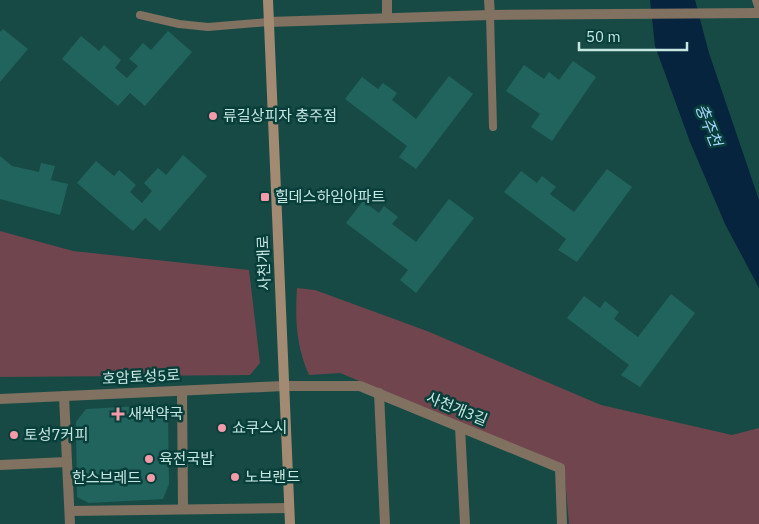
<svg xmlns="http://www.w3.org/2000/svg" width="759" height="524" font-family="'IBM Plex Sans','Noto Sans KR',sans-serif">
<rect width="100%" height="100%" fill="#174a45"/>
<g fill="#71454d">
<polygon points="0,231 73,251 249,270 260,363 250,375 0,377"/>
<path d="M297,288L315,290L427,331L601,405L732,435L759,428V524H569L564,466L340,373L309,375C296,346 295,319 297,288Z"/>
</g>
<polygon fill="#06243d" points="650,0 695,0 709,53 759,200 759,288 725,224 690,142 655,46"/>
<g fill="#21645e">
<polygon points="3,29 28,49 0,82 0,32"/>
<polygon points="168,31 192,52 145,106 130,93 118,106 62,59 81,36 99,51 104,45 121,60 115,68 127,78 138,66 129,59 143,43 151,50"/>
<polygon points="573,61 596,77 552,141 531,127 540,114 506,91 524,65 544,79 549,72 559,80"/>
<polygon points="449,76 473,94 416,169 399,157 407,146 345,99 362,77 378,89 383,83 397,93 392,100 416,119"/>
<polygon points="183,155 207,176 160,231 145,218 133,231 77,183 96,161 114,176 119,170 136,185 130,192 142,203 152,191 144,183 158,168 166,175"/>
<polygon points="0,156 12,166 39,172 41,163 55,166 51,180 68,184 60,215 0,199"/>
<polygon points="607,169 632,187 577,262 558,250 566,239 504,192 521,171 537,183 542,176 556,187 550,194 574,212"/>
<polygon points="449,199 474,218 416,293 400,280 408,270 346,223 363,201 379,213 384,206 398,217 392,224 416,242"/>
<polygon points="671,294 695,313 640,387 621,375 629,365 567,318 584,296 600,308 605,301 619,312 614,319 638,337"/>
<polygon points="156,405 168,417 169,484 163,499 89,503 77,497 76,422 86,409"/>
</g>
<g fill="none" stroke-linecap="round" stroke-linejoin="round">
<g stroke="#807161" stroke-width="8">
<polyline points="140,15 179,24 208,27 268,22"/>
<polyline points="490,15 493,127"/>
</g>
<g stroke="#807161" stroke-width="10">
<polyline points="387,0 387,18"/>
<polyline points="489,0 490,15"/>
<polyline points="757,0 759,6"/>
<polyline points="268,22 490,15 759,13"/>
<polyline points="182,391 183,508"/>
<polyline points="379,393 385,524"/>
<polyline points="64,396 67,462"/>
<polyline points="0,399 284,386 360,386 560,468 562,524"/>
<polyline points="460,427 465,524"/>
<polyline points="0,465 67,462 70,524"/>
<polyline points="70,511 289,508"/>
</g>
<polyline stroke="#a38b73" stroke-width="10" points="268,0 290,524"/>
</g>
<g fill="#f39aab" stroke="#093f3b" stroke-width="2">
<circle cx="213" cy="116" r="5"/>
<rect x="260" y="192" width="10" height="10" rx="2.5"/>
<path d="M115.5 406.5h5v5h5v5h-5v5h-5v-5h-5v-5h5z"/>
<circle cx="222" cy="428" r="5"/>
<circle cx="14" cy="435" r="5"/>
<circle cx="149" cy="459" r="5"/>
<circle cx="235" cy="477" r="5"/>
<circle cx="151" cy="478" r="5"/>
</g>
<g text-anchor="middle" stroke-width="5" stroke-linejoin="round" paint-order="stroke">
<g font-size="15" fill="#c6e6e2" stroke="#093f3b" text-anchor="start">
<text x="223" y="121">류길상피자 충주점</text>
<text x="275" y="202">힐데스하임아파트</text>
<text x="128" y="419">새싹약국</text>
<text x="232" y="433">쇼쿠스시</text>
<text x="24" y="440">토성7커피</text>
<text x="159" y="464">육전국밥</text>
<text x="245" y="482">노브랜드</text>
<text x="141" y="483" text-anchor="end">한스브레드</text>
</g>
<g font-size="15" fill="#c6e6e2" stroke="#093f3b">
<text transform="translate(264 263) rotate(-92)" y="5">사천개로</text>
<text transform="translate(141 377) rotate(-3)" y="5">호암토성5로</text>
<text transform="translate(457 409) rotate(22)" y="5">사천개3길</text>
</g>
<g font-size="16" font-style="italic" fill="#a7d4ff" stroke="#093f3b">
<text transform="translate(709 125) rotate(68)" y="6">충주천</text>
</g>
</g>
<path d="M579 42v8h108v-8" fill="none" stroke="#c6e6e2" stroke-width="2.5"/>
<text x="586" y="42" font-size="15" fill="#c6e6e2" stroke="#093f3b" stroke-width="4" paint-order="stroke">50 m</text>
</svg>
